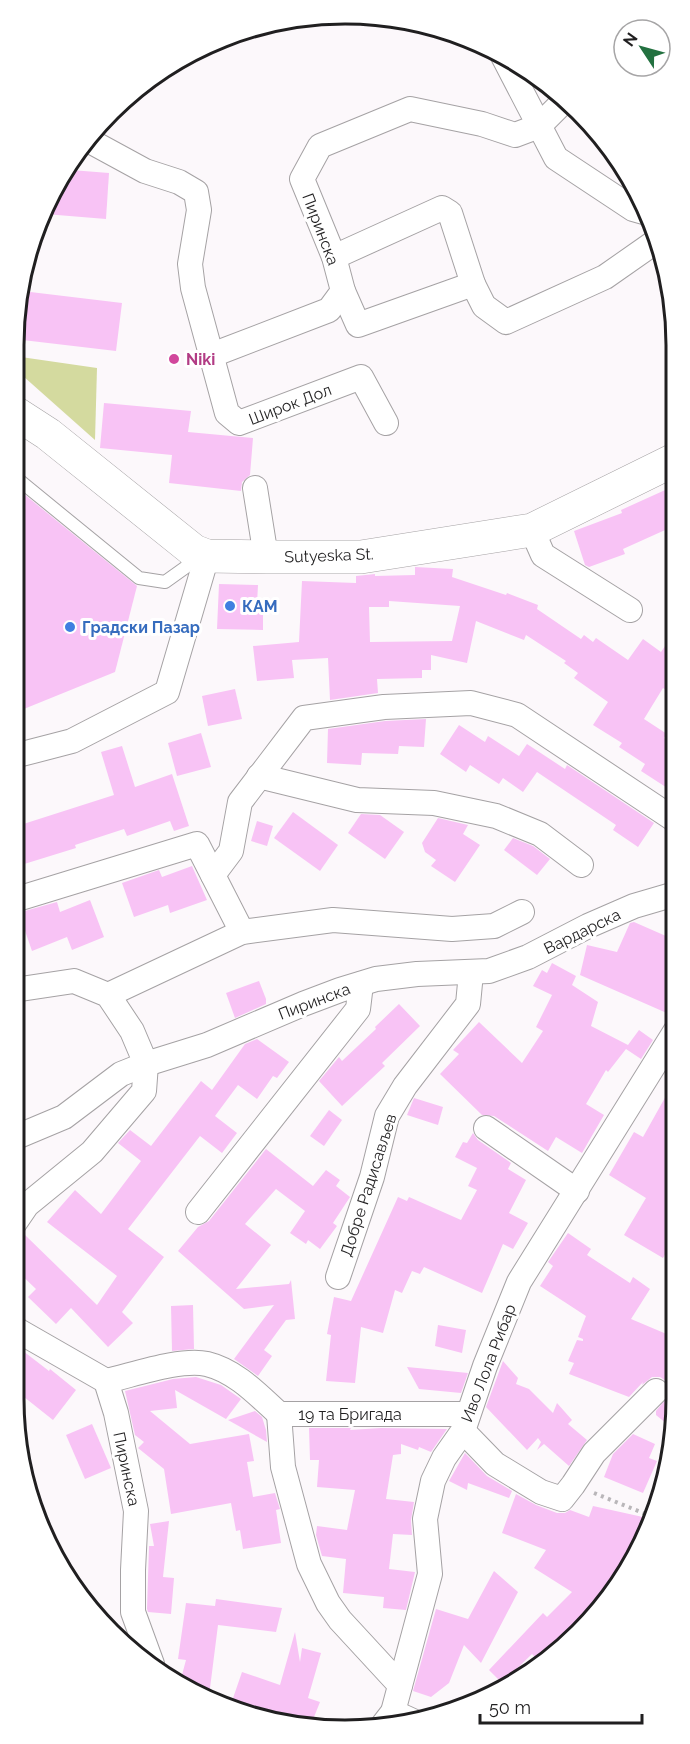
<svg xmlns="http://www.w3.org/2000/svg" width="690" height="1744" font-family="Raleway,sans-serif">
<rect width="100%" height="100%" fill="#fcf8fb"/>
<polygon fill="#d4da9f" points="14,356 97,368 95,440 14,368"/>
<g fill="#f8c3f5" fill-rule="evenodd">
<polygon points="71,170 109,173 106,219 45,214"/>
<polygon points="22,291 122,303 116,351 14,339"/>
<polygon points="104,403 191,411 188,432 253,438 250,475 242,482 241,491 169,483 172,455 100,448"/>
<polygon points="14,486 137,586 115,672 14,713"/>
<polygon points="674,486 674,526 623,549 625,554 589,567 585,565 574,531 622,513 621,510"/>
<path d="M415,567L453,569L452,577L506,595L507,593L538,605L537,609L581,639L584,635L593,642L596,638L628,660L643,639L661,652L674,633L675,677L666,690L663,688L644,719L667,734L664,738L675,745V793L641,771L645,764L619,747L622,743L593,725L608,702L574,678L578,673L564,663L566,661L526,635L524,640L476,621L467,663L431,655V670H422V678L377,679L378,693L330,700L328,658L292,660L294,678L257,681L253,646L299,642L302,581L356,583V576L375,574V576L415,575ZM389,601L460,606L452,641L370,642L369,607H389Z"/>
<polygon points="219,584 258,585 257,604 263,604 263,630 217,629"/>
<polygon points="235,689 242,719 208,726 202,696"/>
<polygon points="426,719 424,747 399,746 398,754 362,753 361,765 327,763 328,729 385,721"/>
<polygon points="459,725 485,742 488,736 519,756 527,744 565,769 567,765 654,823 638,847 613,830 616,825 537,772 523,792 503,778 499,784 470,765 466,772 440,754"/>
<polygon points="201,733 211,767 177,776 168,743"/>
<polygon points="122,746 135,787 172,774 189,826 174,831 170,821 127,836 124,829 75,845 76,848 21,865 19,859 14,860 14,827 114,795 101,752"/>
<polygon points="293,812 338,845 320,871 274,838"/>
<polygon points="361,814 380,815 404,832 385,859 348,833"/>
<polygon points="438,818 468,825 463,834 480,845 455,882 431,866 436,860 425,852 422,843"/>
<polygon points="257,821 273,826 267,846 251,841"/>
<polygon points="513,838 533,846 550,859 537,875 504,850"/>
<polygon points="192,866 207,900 170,913 168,905 134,917 122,883 159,870 162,877"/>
<polygon points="90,900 104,937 72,950 67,937 32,951 23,925 14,929 14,914 57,902 60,912"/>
<polygon points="634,922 675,940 675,999 669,1014 580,975 587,945 617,952 630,923"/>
<polygon points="552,963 576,976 572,985 598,1002 591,1026 628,1045 639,1030 653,1040 641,1059 626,1049 608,1072 606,1070 586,1104 604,1115 582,1153 556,1137 548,1151 494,1116 482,1115 440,1074 459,1054 453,1050 479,1022 522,1063 543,1031 536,1027 552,995 533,986 542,970 547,973"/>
<polygon points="259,981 266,999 266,1004 235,1018 226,993"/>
<polygon points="399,1004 420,1026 382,1063 385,1066 342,1106 319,1081 339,1057 342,1061 376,1029 375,1027"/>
<polygon points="257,1039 289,1062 277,1078 273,1076 257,1099 238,1085 215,1116 237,1133 222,1153 200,1136 128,1229 164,1257 122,1312 133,1323 108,1347 71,1308 56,1324 28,1297 36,1289 14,1268 14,1246 25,1235 97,1305 117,1276 47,1222 75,1190 101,1214 141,1161 118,1143 130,1130 151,1146 201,1081 212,1090 245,1044"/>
<polygon points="676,1078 676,1235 663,1258 624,1235 646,1198 609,1175 634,1132 643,1137"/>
<polygon points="414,1098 443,1107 438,1125 407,1115"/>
<polygon points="329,1110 342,1120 324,1146 310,1136"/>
<polygon points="473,1133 478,1140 511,1163 508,1169 526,1180 509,1213 528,1223 513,1249 503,1244 482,1293 424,1267 420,1274 412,1271 402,1293 395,1290 383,1333 361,1327 355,1383 326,1381 331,1335 327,1334 334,1297 351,1301 398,1197 407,1201 409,1197 461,1220 477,1190 468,1186 477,1168 455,1157 463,1142 467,1143"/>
<polygon points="266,1149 313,1186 326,1170 340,1180 336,1186 350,1197 333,1223 337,1226 320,1249 308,1240 306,1244 290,1233 305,1211 276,1189 245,1224 271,1245 236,1289 289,1284 291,1280 295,1319 286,1320 264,1350 272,1356 258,1376 234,1359 274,1305 244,1309 178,1251 198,1227 209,1221"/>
<polygon points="568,1233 591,1249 587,1255 630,1283 633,1277 650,1289 631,1319 676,1338 676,1399 672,1428 656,1415 656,1411 670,1394 670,1387 666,1381 660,1377 652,1377 642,1385 643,1382 629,1397 569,1374 574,1363 568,1361 577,1340 583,1341 583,1339 578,1337 586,1316 540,1286 553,1266 548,1262"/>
<polygon points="193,1305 194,1349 172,1351 171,1306"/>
<polygon points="438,1325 466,1330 462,1353 435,1346"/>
<polygon points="14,1344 49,1371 50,1369 76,1390 53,1420 14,1389"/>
<polygon points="503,1361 518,1378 516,1384 529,1389 553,1413 557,1403 572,1420 568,1424 587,1440 569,1466 544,1444 537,1450 541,1442 538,1438 527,1450 486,1407"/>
<polygon points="407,1367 438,1370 468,1373 461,1393 419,1389"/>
<polygon points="196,1377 221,1385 241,1399 226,1419 175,1390 177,1408 150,1411 190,1444 249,1434 254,1461 247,1462 253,1497 275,1493 280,1509 276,1510 281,1543 243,1549 240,1530 236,1531 231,1503 171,1514 164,1469 138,1448 144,1442 135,1435 125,1391 173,1379"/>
<polygon points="255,1411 262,1417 266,1430 267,1442 228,1420"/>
<polygon points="92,1424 111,1468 85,1479 66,1435"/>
<polygon points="309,1428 351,1428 350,1430 381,1428 447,1429 431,1452 419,1447 418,1450 401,1444 401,1454 393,1455 386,1499 414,1502 411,1520 412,1535 393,1534 389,1569 415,1572 406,1610 383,1608 384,1597 343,1593 346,1559 322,1556 316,1535 317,1526 347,1530 355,1490 317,1487 319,1460 310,1460"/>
<polygon points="633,1434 655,1444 649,1458 657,1461 643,1493 604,1477 613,1454"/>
<polygon points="465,1453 487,1476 512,1491 509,1498 468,1483 467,1490 449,1481"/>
<polygon points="516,1494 536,1505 557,1513 565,1513 570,1510 589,1517 593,1506 652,1519 608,1601 539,1661 532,1654 502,1683 489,1670 543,1613 547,1617 572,1592 534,1568 546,1550 502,1533"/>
<polygon points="169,1521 163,1577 174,1578 171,1614 148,1612 147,1609 149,1546 154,1546 150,1524"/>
<polygon points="494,1571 518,1592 481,1663 464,1645 449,1683 431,1697 413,1691 436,1609 468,1619"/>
<polygon points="216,1599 282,1608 276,1632 218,1625 209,1696 179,1686 186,1660 178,1659 186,1603 215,1606"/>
<polygon points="295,1632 300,1662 302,1648 321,1653 308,1698 320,1702 310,1727 301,1728 231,1704 242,1672 280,1685"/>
</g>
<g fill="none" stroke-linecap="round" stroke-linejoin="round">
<defs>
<polyline id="lane" points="14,476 139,578 165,582 186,567 193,552"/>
<g id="street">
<polyline points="503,56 556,158 633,209 647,213"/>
<polyline points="88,140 145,171 179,182 196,192 199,210 190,264 193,288 227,413 239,423 361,377 386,423"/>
<polyline points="334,257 442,208 450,213 473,284 358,325 343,291"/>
<polyline points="473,284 484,306 506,322 605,277 655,242"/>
<polyline points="212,355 329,310 343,291 334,257 302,179 320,146 410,109 482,124 515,135 539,126 565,100"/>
<polyline points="255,488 266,557"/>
<polyline points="532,530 543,555 630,610"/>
<polyline points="14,756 72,741 167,692 207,556"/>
<polyline points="259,776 357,800 434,803 496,816 540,834 581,865"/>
<polyline points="213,875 231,851 240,802 304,718 384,707 471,703 517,715 675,820"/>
<polyline points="14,900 197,844 242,932"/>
<polyline points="14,990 74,981 108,995 132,1031 146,1064 144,1091 92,1152 27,1205 14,1224"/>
<polyline points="108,995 242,932 333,920 452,929 494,926 522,912"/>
<polyline points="486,1128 577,1191"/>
<polyline points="14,1138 64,1117 121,1074 146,1064 207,1045 303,1004 340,990 376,979 417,974 489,971 528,957 588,926 634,906 675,894"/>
<polyline points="198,1212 358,1009 361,984"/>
<polyline points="338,1277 372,1177 387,1116 405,1086 468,1004 471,973"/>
<polyline points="14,1326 17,1330 106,1381 116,1413 136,1511 133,1570 133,1612 152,1664"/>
<path d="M106,1381C133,1375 181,1358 207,1364C236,1371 258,1395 279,1414H468"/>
<polyline points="279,1414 283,1467 309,1564 328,1603 340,1620 400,1685"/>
<polyline points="463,1431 495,1464 541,1492 562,1499 573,1485 594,1453 656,1391"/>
<polyline points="393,1712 415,1722"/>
<polyline points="383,1725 393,1712 430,1574 425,1519 433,1481 444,1458 463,1431 485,1366 519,1282 676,1030"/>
</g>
<polyline id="secondary" points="14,412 48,434 194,551 207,556 266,557 361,557 532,530 674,460"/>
</defs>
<use href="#lane" stroke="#a5a2a4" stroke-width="14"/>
<use href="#street" stroke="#a5a2a4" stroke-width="26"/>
<use href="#secondary" stroke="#a5a2a4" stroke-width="34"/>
<polyline stroke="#b9b6b9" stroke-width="4" stroke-dasharray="3 4.5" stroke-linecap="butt" points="594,1493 653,1517"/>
<use href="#lane" stroke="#fff" stroke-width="12"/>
<use href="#street" stroke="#fff" stroke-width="24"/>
<use href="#secondary" stroke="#fff" stroke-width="33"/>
</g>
<circle fill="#d1479c" stroke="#fff" stroke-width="2" cx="174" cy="359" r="6"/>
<g fill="#3f7fe0" stroke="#fff" stroke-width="2">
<circle cx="230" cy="606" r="6"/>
<circle cx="70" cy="627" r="6"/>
</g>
<g text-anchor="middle" stroke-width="6" stroke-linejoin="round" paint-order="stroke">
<g font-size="16" fill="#201f20" stroke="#fff">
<text transform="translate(321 229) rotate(69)" y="6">Пиринска</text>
<text transform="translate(290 404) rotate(-21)" y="6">Широк Дол</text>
<text transform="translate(329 555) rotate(-2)" y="6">Sutyeska St.</text>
<text transform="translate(582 931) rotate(-26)" y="6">Вардарска</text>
<text transform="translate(314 1001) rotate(-21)" y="6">Пиринска</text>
<text transform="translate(368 1185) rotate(-72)" y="6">Добре Радисављев</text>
<text transform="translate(488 1363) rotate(-69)" y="6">Иво Лола Рибар</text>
<text x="350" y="1420">19 та Бригада</text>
<text transform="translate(127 1469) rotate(78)" y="6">Пиринска</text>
</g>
<g font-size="16" font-weight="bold" fill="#b23c85" stroke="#fff" text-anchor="start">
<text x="186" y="365">Niki</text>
</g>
<g font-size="16" font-weight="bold" fill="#366cbe" stroke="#fff" text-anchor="start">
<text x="242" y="612">КАМ</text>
<text x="82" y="633">Градски Пазар</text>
</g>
</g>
<path d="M0 0H690V1744H0ZM345 24H345A321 321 0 0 1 666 345V1399A321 321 0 0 1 345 1720H345A321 321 0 0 1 24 1399V345A321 321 0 0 1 345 24Z" fill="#fff" fill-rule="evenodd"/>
<path fill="none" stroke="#201f20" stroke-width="3" d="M345 24H345A321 321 0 0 1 666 345V1399A321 321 0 0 1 345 1720H345A321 321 0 0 1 24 1399V345A321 321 0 0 1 345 24Z"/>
<g transform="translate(642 48) rotate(306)"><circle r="28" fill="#ffffff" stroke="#a6a5a6" stroke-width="1.5"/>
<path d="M0-4.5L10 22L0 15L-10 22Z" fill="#237140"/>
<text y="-9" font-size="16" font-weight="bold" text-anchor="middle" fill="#201f20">N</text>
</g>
<path d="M480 1714v9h162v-9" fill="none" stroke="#201f20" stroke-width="3"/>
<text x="489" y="1714" font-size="18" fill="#201f20" stroke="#ffffff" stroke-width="4.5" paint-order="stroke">50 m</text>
</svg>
